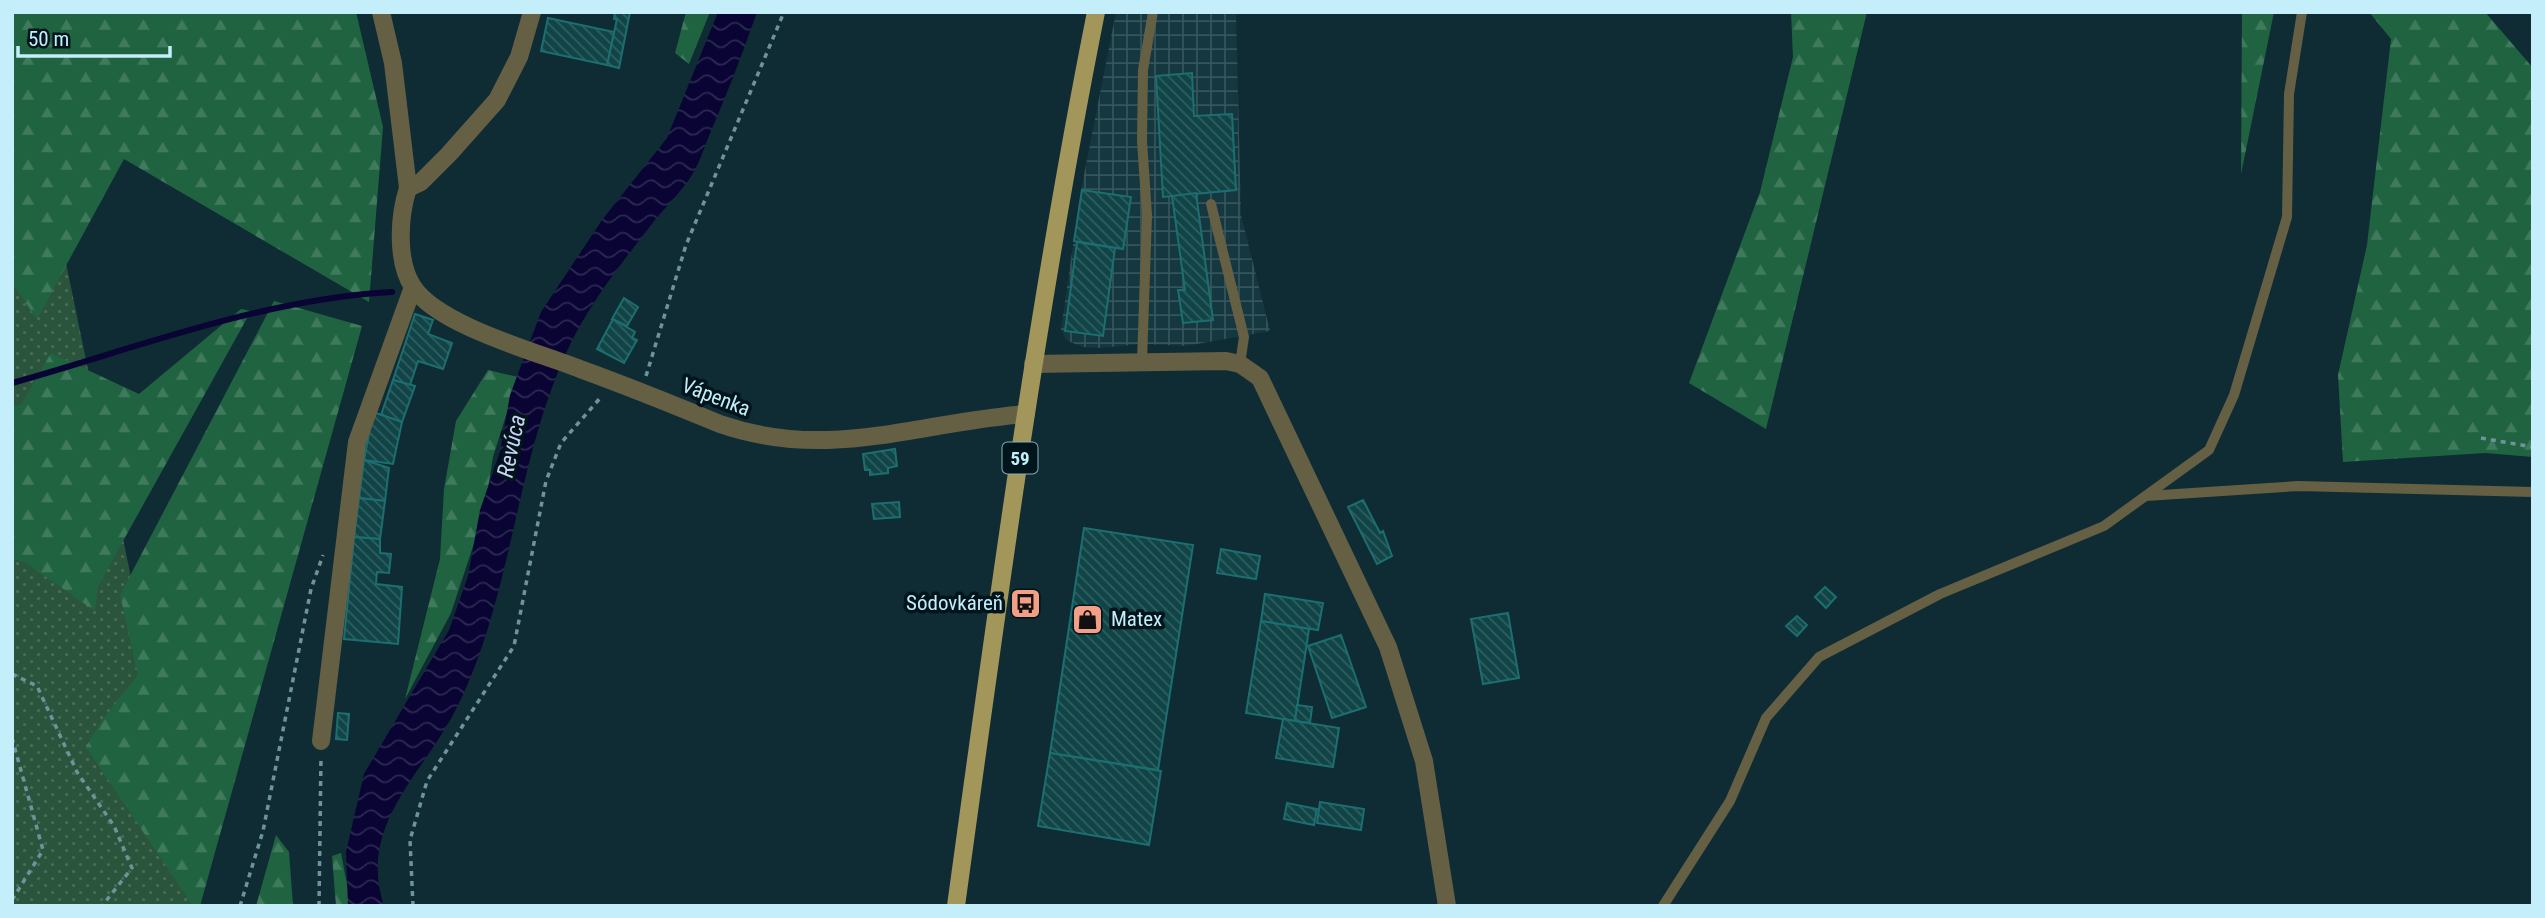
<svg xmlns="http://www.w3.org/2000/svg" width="2545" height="918" font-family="'Roboto Condensed',sans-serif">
<defs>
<pattern id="industrial-grid" width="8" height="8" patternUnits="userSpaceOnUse" patternTransform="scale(1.75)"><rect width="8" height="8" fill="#153740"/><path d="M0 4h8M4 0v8" fill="none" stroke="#35545c"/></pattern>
<pattern id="grass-dots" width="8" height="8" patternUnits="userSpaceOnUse" patternTransform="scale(1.75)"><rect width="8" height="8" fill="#2a543c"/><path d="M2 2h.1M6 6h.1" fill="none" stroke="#476d59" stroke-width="1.8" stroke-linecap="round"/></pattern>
<pattern id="forest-firs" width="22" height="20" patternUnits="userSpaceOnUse" patternTransform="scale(1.75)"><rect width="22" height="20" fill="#206341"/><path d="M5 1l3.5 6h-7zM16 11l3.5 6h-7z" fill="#3f7a5d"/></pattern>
<pattern id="water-waves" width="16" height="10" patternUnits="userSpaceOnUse" patternTransform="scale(1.75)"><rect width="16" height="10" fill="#090433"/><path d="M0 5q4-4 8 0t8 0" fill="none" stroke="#2b2951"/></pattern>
<pattern id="building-back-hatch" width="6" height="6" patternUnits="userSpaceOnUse" patternTransform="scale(1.75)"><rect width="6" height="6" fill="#104446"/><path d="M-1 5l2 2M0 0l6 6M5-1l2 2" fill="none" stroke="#315f62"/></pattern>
</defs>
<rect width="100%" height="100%" fill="#0f2c34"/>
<polygon fill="url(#industrial-grid)" points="1116,12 1236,12 1241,215 1270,331 1186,346 1142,344 1099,348 1082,347 1066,340 1061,329 1081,190"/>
<polygon fill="url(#grass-dots)" points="12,12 14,12 199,906 12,906"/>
<g fill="url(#forest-firs)">
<polygon points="12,12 356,12 383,127 369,302 124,159 37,319 12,283"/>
<polygon points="686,12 710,12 689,64 675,53"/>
<polygon points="1791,12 1867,12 1766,429 1689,383 1760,192 1793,57"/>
<polygon points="2242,12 2274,12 2241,174"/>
<polygon points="2369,12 2485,12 2533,68 2533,457 2485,453 2343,462 2338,375 2367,245 2391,39"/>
<polygon points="274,301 362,326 200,906 193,906 86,747 102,720 138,675 120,595"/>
<polygon points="241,309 251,311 98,586 95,611 26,563 12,558 12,407 21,405 51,353 139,394"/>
<polygon points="488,370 518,377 493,457 484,513 451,613 405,699 440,559 444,489 456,421"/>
<polygon points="276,835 289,852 293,906 256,906"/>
<polygon points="341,853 351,906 336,906 332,856"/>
</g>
<path fill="url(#water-waves)" d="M718,12H757C743,52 728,92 711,131C705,145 700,162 692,175C682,191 667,205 655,220C627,256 598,292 576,333C514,451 515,598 453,715C419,778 358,827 384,906H348L346,852L364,774L449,630L468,576L480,510L500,452L510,395L541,312L602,220L667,138Z"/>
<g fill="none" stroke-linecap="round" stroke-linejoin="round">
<path stroke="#090433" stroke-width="6" d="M12,383C137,348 262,299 392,292"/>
</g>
<g fill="url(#building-back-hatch)" stroke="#1c6f71" stroke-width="2">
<polygon points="615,12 630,12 619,68 607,65 617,19 614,19"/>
<polygon points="548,18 614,32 607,65 541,51"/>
<polygon points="1192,73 1194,116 1232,114 1236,190 1163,197 1156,76"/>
<polygon points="1082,190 1131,197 1123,249 1074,241"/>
<polygon points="1196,193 1213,320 1183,323 1178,290 1185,290 1172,196"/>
<polygon points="1077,242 1115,248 1103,336 1065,331"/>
<polygon points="624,298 638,307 627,326 612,319"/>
<polygon points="415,314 433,320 428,334 452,343 443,369 418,361 410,385 393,380"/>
<polygon points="613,319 635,332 632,338 637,340 624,363 597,349"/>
<polygon points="393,380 415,386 402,422 381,415"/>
<polygon points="373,412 402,422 393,464 364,460"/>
<polygon points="895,449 897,466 888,468 888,473 870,475 870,470 865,470 863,454"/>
<polygon points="364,460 389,468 385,501 359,498"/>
<polygon points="359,498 385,501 380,539 354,537"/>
<polygon points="1363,500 1380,533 1383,531 1392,556 1377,564 1348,507"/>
<polygon points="899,502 900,517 874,519 872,504"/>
<polygon points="1084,528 1193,545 1158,770 1050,753"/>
<polygon points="354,537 380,539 380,553 391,554 389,573 377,572 376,584 402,587 398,644 344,639"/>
<polygon points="1221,549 1260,556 1256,579 1217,573"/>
<polygon points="1825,587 1836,597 1826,608 1815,597"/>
<polygon points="1265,594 1323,603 1318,630 1261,621"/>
<polygon points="1508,613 1519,678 1483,684 1471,619"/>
<polygon points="1797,616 1807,625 1797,636 1786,626"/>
<polygon points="1261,621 1309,629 1295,721 1246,713"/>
<polygon points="1341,635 1366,707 1332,718 1308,646"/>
<polygon points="1297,705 1312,707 1310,723 1295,721"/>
<polygon points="338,713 349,714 347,740 336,739"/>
<polygon points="1283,719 1339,728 1333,767 1276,758"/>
<polygon points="1050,753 1161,771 1149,845 1038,826"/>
<polygon points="1320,802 1364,809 1361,830 1317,823"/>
<polygon points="1287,803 1317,809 1314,825 1284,819"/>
</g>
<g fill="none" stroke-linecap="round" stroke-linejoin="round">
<g stroke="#6f939d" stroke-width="3.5" stroke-dasharray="5 5" stroke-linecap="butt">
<polyline points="646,376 686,245 784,12"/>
<polyline points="2481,438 2533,447"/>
<polyline points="12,674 37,686 77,772 114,826 132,868 102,906"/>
<polyline points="12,738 43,850 12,900"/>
<polyline points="240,906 263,831 311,589 323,555"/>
<polyline points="319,906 321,757"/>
<polyline points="413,906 410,840 427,781 514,646 546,481 561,443 601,397"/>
</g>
<g stroke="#655f44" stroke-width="10">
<polyline points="1211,204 1244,337 1240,364"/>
<polyline points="1142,362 1147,215 1142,141 1143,70 1153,12"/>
<polyline points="2146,496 2298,486 2533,492"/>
<polyline points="1663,906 1730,801 1766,718 1819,657 1940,594 2104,526 2209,450 2234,395 2287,217 2289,94 2302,12"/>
</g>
<g stroke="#655f44" stroke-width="18">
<path d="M381,12L393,63L408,188C399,216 396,261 413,287C439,326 537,352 580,369C627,386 674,405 720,424C830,462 917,422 1026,414"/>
<polyline points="408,188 421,182 449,154 497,100 519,57 532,12"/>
<polyline points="1033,364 1226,361 1240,364 1260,378 1388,647 1424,761 1447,906"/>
<polyline points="321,741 357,442 413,287"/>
</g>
<path stroke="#a3965b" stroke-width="18" d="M956,906C997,607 1037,308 1096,12"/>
</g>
<defs>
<symbol id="bus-square" viewBox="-11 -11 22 22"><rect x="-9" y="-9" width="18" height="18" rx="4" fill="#f39f85" stroke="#00141c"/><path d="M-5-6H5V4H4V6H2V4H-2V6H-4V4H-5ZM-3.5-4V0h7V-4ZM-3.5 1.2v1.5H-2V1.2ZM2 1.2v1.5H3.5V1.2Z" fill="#111"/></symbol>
<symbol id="shop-square" viewBox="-11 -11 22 22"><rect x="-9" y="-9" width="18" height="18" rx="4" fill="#f39f85" stroke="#00141c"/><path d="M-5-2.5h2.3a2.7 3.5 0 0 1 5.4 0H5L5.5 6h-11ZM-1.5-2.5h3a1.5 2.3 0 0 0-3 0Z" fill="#111"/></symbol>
</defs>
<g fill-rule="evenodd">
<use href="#bus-square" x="1008" y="586" width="35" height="35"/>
<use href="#shop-square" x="1070" y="602" width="35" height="35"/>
</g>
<g text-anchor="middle" stroke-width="7" stroke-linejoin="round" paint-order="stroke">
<rect fill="#00141c" stroke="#88adb7" stroke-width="2" x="1002.5" y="442.5" width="35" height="31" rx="5"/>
<g font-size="19" font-weight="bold" fill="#c3eefa">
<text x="1020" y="465">59</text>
</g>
<g font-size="21" fill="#c3eefa" stroke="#00141c">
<text transform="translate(716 397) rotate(21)" y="7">Vápenka</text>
</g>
<g font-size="21" fill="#c3eefa" stroke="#00141c" text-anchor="end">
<text x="1003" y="610">Sódovkáreň</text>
<text x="1111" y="626" text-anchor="start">Matex</text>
</g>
<g font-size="23" font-style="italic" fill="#cdd3f5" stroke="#00141c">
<text transform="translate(511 446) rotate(-78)" y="8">Revúca</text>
</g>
</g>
<rect width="2545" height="918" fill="none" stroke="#c3eefa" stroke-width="28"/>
<path d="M18 46v10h152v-10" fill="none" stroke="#c3eefa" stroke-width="3.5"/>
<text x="28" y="46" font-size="21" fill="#c3eefa" stroke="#00141c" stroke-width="5" paint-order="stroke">50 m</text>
</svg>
